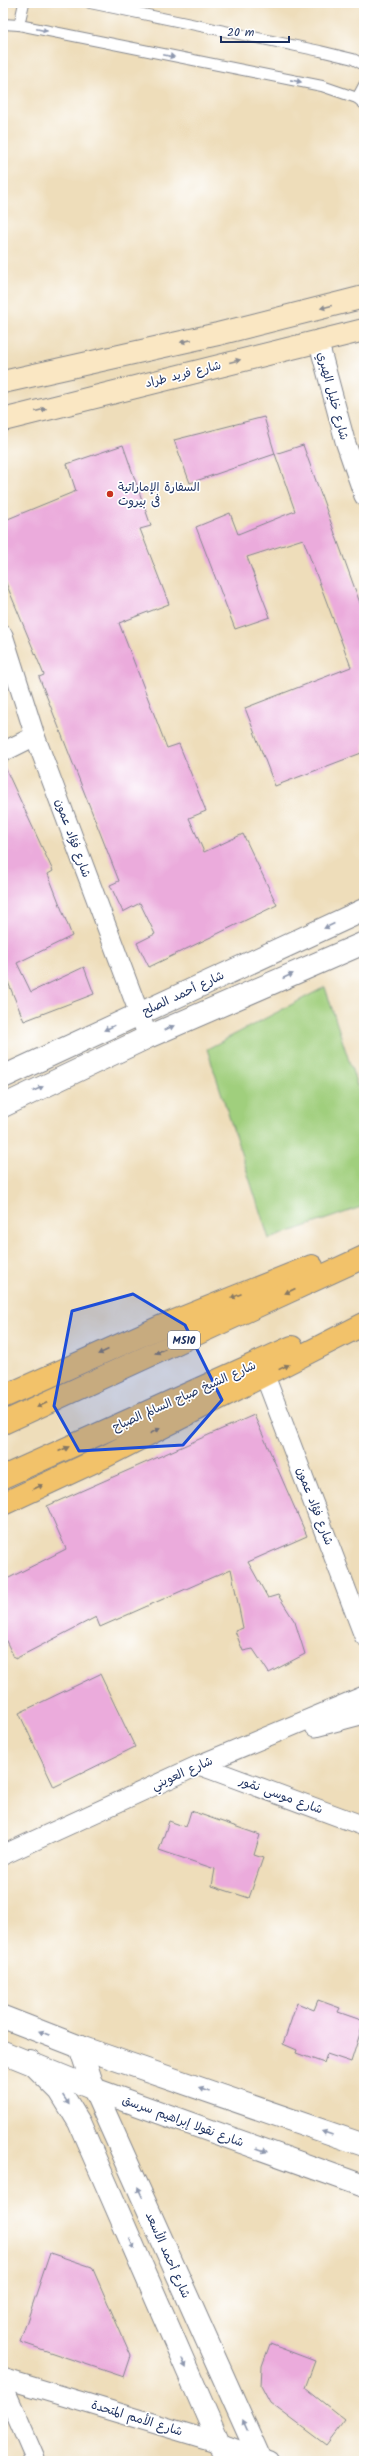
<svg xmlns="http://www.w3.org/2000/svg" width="367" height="2464" font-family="Kalam,'Playpen Sans Arabic',sans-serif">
<rect width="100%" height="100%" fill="#fff"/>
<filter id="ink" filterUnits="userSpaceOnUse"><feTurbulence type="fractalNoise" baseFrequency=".025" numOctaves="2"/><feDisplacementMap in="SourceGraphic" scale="8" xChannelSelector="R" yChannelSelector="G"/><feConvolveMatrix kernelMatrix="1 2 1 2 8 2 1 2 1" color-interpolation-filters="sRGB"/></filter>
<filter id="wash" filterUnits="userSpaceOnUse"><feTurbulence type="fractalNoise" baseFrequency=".012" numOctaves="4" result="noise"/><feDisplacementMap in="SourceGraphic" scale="16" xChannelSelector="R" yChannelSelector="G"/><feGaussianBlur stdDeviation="0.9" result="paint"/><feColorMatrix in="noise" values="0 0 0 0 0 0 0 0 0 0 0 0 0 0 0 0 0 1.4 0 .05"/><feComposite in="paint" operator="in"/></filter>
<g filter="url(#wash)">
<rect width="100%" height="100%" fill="#eeddba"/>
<polygon fill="#a0cf7d" stroke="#5e7f6e" points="325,987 364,1107 364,1206 269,1239 207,1049"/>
<g id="blocks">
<g fill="#ebabdc">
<polygon points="264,417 275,454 190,483 174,440"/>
<polygon points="123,445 151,526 140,529 169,604 119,623 167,748 179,744 206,811 189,818 204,852 243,834 277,905 149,967 137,943 155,934 140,903 123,912 110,885 119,881 39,677 44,675 3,576 3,521 76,491 67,464"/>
<polygon points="303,445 364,614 364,752 275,786 245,708 351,667 303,539 247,557 270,617 235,629 196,527 230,513 238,534 295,511 275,454"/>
<polygon points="3,763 53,871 48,874 72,936 17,963 31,992 84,967 94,994 24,1021 3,970"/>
<polygon points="254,1415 307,1536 248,1562 268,1598 278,1595 295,1622 305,1654 269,1673 253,1649 243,1651 235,1631 243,1628 231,1569 100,1627 96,1617 15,1659 3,1635 3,1581 66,1549 47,1506"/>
<polygon points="100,1674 135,1747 54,1787 19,1713"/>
<polygon points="191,1811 260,1835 254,1855 263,1858 249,1898 212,1886 215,1869 159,1850 169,1821 186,1827"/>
<polygon points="318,2000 340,2008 338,2012 364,2021 351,2062 327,2054 324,2063 296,2053 297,2050 283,2044 297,2003 314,2010"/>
<polygon points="50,2253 92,2267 131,2356 124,2377 20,2342"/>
<polygon points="270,2344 315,2361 305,2388 345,2420 326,2445 270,2403 261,2386 262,2366"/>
</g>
</g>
</g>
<g filter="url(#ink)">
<use href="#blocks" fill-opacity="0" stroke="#84868c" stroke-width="1"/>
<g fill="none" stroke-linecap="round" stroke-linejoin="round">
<defs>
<g id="service">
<polyline points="90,3 320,51 353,59 364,65"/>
<polyline points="3,24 19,25 322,86 357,98 364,104"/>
<polyline points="19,25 24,3"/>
<polyline points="357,98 364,85"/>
</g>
<g id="minor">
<polyline points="318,340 345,441 364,496"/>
<polyline points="3,635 35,736 148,1037"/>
<polyline points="3,752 35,736"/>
<polyline points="265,1376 364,1636"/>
<polyline points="315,1727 364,1714"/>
<polyline points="199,1765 364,1826"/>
<polyline points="3,1855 199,1765 364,1696"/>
<polyline points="3,2378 219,2443 269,2461"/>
<polyline points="3,2385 36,2461"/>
</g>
<g id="tertiary">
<polyline points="3,1077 364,910"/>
<polyline points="3,1106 148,1037 364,943"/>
<polyline points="3,2017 80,2047 364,2145"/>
<polyline points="80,2047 94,2089 261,2461"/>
<polyline points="3,2052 94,2089 364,2186"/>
<polyline points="30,2061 60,2091 79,2122 227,2461"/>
</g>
<g id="secondary">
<polyline points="3,382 218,334 364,297"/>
<polyline points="3,420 364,330"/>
</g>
<g id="motorway">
<polyline points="3,1397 160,1327 312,1266"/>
<polyline points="3,1423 364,1257"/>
<polyline points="3,1477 292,1347"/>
<polyline points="3,1504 106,1456 364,1324"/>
</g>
</defs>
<use href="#service" stroke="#84868c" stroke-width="12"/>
<use href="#minor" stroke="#84868c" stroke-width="21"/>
<use href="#tertiary" stroke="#84868c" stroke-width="24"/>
<use href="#secondary" stroke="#84868c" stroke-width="24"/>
<use href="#motorway" stroke="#84868c" stroke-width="24"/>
<use href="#service" stroke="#fff" stroke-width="10"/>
<use href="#minor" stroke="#fff" stroke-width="19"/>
<use href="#tertiary" stroke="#fff" stroke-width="22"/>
<use href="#secondary" stroke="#fae7c3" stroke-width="22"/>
<use href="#motorway" stroke="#f2c26a" stroke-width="22"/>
</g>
<defs><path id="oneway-solid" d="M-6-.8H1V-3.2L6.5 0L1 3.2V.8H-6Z"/></defs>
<g fill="#8d97ae">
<use href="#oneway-solid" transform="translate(42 30) rotate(12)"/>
<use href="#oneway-solid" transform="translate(169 56) rotate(12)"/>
<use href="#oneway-solid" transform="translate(296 81) rotate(11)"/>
<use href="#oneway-solid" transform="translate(329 926) rotate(155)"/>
<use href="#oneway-solid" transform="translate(288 976) rotate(-24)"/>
<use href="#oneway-solid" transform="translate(109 1028) rotate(155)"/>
<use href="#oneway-solid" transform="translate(169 1028) rotate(-24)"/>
<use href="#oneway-solid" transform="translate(38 1089) rotate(-25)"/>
<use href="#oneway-solid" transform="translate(44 2033) rotate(-159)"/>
<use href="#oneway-solid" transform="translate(204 2090) rotate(-161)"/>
<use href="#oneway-solid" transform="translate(66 2100) rotate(56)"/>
<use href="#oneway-solid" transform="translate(327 2133) rotate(-161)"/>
<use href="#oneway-solid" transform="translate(262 2150) rotate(20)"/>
<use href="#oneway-solid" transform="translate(140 2192) rotate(-114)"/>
<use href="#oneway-solid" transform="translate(132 2244) rotate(66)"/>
<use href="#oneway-solid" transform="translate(184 2363) rotate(66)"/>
<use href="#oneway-solid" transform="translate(245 2425) rotate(-114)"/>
</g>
<g fill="#8a8b90">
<use href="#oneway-solid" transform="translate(326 307) rotate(166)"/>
<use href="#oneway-solid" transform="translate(186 341) rotate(167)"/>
<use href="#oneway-solid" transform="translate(235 361) rotate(-14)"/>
<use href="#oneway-solid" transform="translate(41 410) rotate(-14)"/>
</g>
<g fill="#867864">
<use href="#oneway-solid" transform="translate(290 1291) rotate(155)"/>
<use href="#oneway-solid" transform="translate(236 1296) rotate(158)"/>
<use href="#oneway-solid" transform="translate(160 1351) rotate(155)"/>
<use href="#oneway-solid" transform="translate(103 1352) rotate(156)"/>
<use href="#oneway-solid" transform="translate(284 1367) rotate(-26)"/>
<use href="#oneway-solid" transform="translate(42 1405) rotate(155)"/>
<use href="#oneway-solid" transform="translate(155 1431) rotate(-27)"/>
<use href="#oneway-solid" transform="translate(64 1449) rotate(-24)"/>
<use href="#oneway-solid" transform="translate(38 1487) rotate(-25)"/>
</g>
</g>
<path fill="#1d4ed8" fill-opacity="0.2" stroke="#1d4ed8" stroke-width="3" stroke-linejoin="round" d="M133,1294L185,1325L222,1400L183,1445L79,1451L54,1406L72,1311Z"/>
<circle fill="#c8321e" stroke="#fff" stroke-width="1.5" cx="110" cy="494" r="4"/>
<g text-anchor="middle" stroke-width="3.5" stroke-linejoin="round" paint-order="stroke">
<rect fill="#fff" stroke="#5f6d8e" stroke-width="1" x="168" y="1331" width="32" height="18" rx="3"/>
<g font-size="11" font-weight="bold" fill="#1b2f5e">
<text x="184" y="1344">M510</text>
</g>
<g font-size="12" fill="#1b2f5e" stroke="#fff">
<text transform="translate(183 374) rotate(-14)" y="4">شارع فريد طراد</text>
<text transform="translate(333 396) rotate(75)" y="4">شارع خليل الهبري</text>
<text transform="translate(73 838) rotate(70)" y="4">شارع فؤاد عمون</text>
<text transform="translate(183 993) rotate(-25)" y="4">شارع أحمد الصلح</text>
<text transform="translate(184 1396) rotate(-24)" y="4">شارع الشيخ صباح السالم الصباح</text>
<text transform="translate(315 1506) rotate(69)" y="4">شارع فؤاد عمون</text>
<text transform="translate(182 1773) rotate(-24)" y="4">شارع العويني</text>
<text transform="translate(281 1795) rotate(20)" y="4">شارع موسى نمّور</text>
<text transform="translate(183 2121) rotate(20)" y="4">شارع نقولا إبراهيم سرسق</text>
<text transform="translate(168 2255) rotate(66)" y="4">شارع أحمد الأسعد</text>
<text transform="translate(137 2418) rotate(17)" y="4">شارع الأمم المتحدة</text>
</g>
<g font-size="12" fill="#1b2f5e" stroke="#fff" text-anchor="start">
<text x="118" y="491">السفارة الإماراتية<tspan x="118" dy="14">فى بيروت</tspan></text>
</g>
</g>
<rect width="367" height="2464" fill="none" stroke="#fff" stroke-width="16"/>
<path d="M221 36v6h68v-6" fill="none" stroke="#1b2f5e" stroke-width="2"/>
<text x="227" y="36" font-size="12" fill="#1b2f5e" stroke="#ffffff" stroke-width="3" paint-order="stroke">20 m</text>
</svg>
